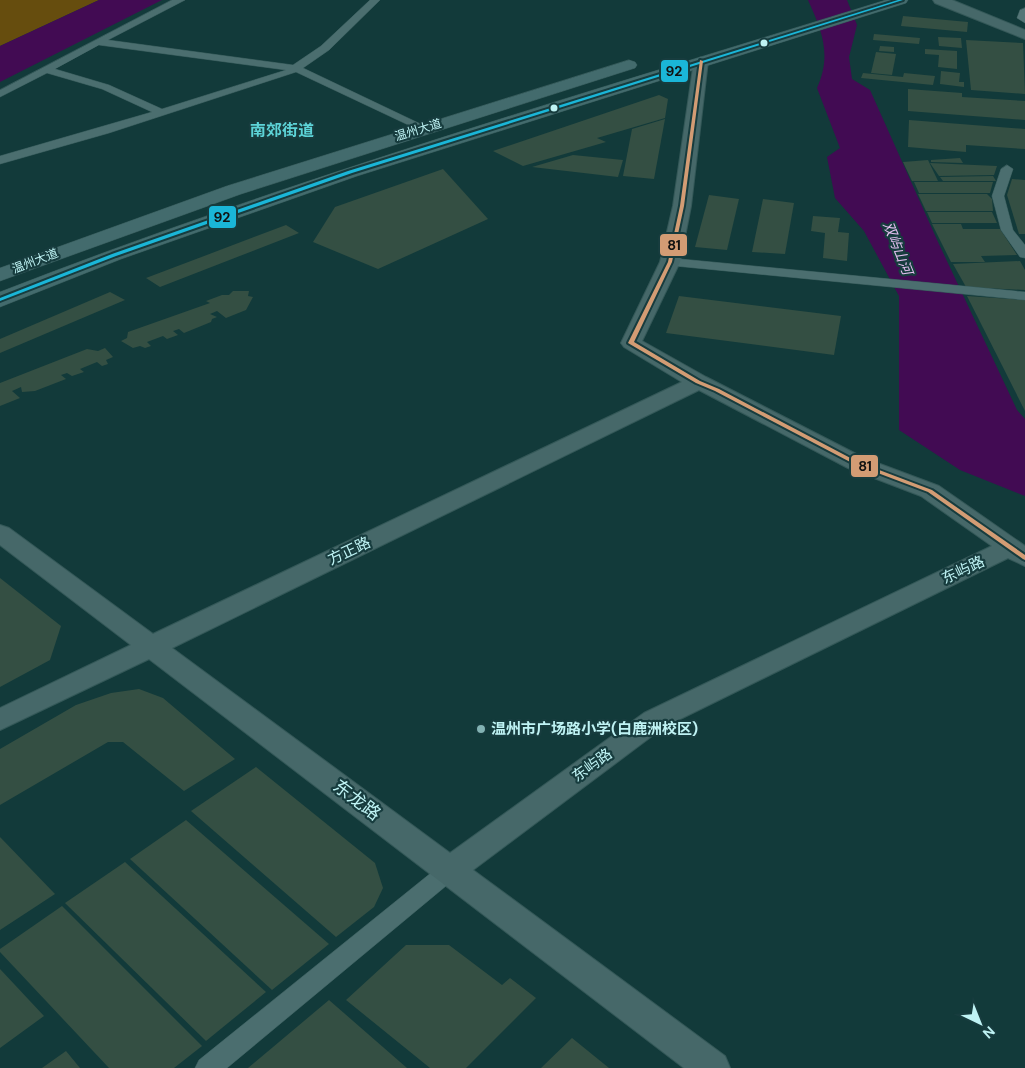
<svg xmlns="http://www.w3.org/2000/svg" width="1025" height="1068" font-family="'DM Sans','Noto Sans SC',sans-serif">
<rect width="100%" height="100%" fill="#123a3a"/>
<polygon fill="#664d0e" points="0,0 99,0 0,46"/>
<g fill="#420b53">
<polygon points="99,0 162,0 0,82 0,46"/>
<path d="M808,0H847L857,25L849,57L852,79L870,90L938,242L1017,410L1025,419V496L960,470L899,430V296L864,231L835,198L827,157L840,148L817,88C832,55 822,31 808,0Z"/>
</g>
<g fill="#344f43">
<polygon points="903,16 968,22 967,32 901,26"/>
<polygon points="874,34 920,38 919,44 873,40"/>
<polygon points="938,37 961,38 962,48 939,46"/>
<polygon points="966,40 1023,43 1025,94 971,90"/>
<polygon points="880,46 894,47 894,52 879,51"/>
<polygon points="925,49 957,51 957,69 938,67 939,55 925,54"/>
<polygon points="876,52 896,54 892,75 871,73"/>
<polygon points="941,71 960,73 959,82 964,82 964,87 940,84"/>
<polygon points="863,73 903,77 904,73 935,76 933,85 861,78"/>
<polygon points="908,89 962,93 962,97 1025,101 1025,120 908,111"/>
<polygon points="659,95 668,99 665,118 597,138 606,142 523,166 493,151"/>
<polygon points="665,119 654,179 623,176 632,129"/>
<polygon points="909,120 1025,129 1025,149 966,145 966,152 908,147"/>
<polygon points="573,155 623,160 618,177 532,167"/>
<polygon points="960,158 963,163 931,162 931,160"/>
<polygon points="928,160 938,181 912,181 903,162"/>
<polygon points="930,163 997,166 994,175 939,176"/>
<polygon points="443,169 488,219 378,269 313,242 335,207"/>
<polygon points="993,176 996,181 943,181 940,177"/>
<polygon points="1012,179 1025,180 1025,234 1019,234 1007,195"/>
<polygon points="914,182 993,182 990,193 919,193"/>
<polygon points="918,194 987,194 992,199 993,211 926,211"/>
<polygon points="709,195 739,199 727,250 695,247"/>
<polygon points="763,199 794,203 785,254 752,252"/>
<polygon points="927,212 992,212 997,223 932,223"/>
<polygon points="813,216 840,218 838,232 849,233 847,261 823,258 825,233 811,231"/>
<polygon points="932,224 961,224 963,229 1000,229 1017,255 981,256 985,262 951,262"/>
<polygon points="286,225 299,233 160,287 146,278"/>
<polygon points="1020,261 1025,270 1025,290 966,287 953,264"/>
<polygon points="233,291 249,291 248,296 253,297 246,310 226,318 217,311 210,314 217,317 212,319 211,322 184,333 179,329 173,331 178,335 167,339 163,336 147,342 151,346 145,348 140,346 133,348 121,341 127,338 128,332 210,303 206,301 222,295 229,295"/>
<polygon points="110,292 125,300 0,353 0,339"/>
<polygon points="679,296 841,316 834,355 666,333"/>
<polygon points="967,296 1025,300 1025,411"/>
<polygon points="105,348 113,357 106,360 108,364 102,366 97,362 80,369 84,372 72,376 67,373 61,375 66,379 35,391 22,392 21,387 12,391 20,398 0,406 0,383 87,349 98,351"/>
<polygon points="0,578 61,626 50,660 0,687"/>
<polygon points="139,689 163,698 235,759 184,791 123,742 108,742 0,805 0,749 76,705 111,693"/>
<polygon points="256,767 375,863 383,888 374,907 336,937 191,811"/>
<polygon points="186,820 329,944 272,990 130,859"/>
<polygon points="0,837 55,894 0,930"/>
<polygon points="125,862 266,992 206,1041 65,903"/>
<polygon points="62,906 202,1046 174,1068 109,1068 0,952 0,949"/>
<polygon points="406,945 449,945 502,985 510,978 536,998 466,1068 430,1068 346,1000"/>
<polygon points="0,969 44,1016 0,1048"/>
<polygon points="329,1000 407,1068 248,1068"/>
<polygon points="572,1038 609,1068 541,1068"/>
<polygon points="66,1051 80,1068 42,1068"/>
</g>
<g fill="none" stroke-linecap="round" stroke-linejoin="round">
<defs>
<g id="street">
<path d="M172,0H185L108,40L293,65L321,46L370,0H380L329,50L303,68L429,128L427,130H419L296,72L109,133L0,164V156L152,112L102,89L47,73L0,97V90ZM99,45L286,70L162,109L109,85L55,69Z"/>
<polygon points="1007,165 1013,169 1004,196 1013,230 1025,245 1025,258 1020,257 1001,230 992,196 1001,169"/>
<polygon points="670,258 1025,292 1025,300 665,265 663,262"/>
<polygon points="450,861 458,864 461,870 458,876 227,1068 195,1068 199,1060 442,864"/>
</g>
<g id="secondary">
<polygon points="933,0 952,0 1025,30 1025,39 935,3"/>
<path d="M701,57L708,61L691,206L680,262L642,341L706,377L864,458L939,486L1025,546V566L1008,558L664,727L473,870L725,1056L730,1068H684L149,659L0,730V708L131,645L0,545V525L9,528L153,634L682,382L624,347L621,343L660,262L673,206L694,61ZM699,390L848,468L921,496L992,546L644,713L450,853L172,648Z"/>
</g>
<g id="primary">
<path d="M886,0H908L906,3L357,176L121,259L0,307V292C290,179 589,92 886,0Z"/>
<polygon points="629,60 635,62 637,65 635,68 241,194 0,281 0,268 227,186"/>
</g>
<polygon id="highway" points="1025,8 1025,23 1017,18 1020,10"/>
</defs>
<use href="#street" stroke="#345858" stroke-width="1"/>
<use href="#secondary" stroke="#345858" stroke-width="2"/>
<use href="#primary" stroke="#345858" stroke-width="1"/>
<use href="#highway" stroke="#345858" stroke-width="1"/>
<use href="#street" fill="#4b6e6f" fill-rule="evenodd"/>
<use href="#secondary" fill="#466869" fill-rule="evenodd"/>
<use href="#primary" fill="#436b6d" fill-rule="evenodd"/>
<use href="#highway" fill="#557678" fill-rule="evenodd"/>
<defs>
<polygon id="bus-1" points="898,0 903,0 352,173 116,256 0,301 0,298 112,254 348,171"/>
<polygon id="bus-2" points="700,60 703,61 684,206 672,262 634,342 700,381 719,389 858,462 932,490 1025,555 1025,560 1023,559 928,492 854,464 715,391 696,383 628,343 668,262 680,206"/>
</defs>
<use href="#bus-1" stroke="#173c3e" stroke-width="4"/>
<use href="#bus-2" stroke="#173c3e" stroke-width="4"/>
<use href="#bus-1" fill="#1ab6d8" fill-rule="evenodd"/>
<use href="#bus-2" fill="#d39c74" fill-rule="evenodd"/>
</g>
<g fill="#bff3f4" stroke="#173c3e" stroke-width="2">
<circle cx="764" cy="43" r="4.5"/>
<circle cx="554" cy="108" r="4.5"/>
</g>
<circle fill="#82b2b3" stroke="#173c3e" stroke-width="2" cx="481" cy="729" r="5"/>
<g text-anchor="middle" stroke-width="4.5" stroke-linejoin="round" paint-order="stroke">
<g font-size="12" fill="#bff3f4" stroke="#173c3e">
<text transform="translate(418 130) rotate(-17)" y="4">温州大道</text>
<text transform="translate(35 261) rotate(-21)" y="4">温州大道</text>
</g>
<g font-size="14" font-style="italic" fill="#e5bff0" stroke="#173c3e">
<text transform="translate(898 248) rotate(68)" y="5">双屿山河</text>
</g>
<g font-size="15" fill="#bff3f4" stroke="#173c3e">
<text transform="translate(349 551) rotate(-25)" y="5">方正路</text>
<text transform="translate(963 570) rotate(-25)" y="5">东屿路</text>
<text transform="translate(592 765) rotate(-36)" y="5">东屿路</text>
</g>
<g font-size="15" font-weight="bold" fill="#bff3f4" stroke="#173c3e" text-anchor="start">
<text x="491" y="734">温州市广场路小学(白鹿洲校区)</text>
</g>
<g font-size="16" font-weight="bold" fill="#5dd3d7" stroke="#173c3e">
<text x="282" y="136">南郊街道</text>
</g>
<g font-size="18" fill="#bff3f4" stroke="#173c3e">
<text transform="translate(357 800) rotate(37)" y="6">东龙路</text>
</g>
</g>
<g stroke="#173c3e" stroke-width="2">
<rect x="660" y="59" width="29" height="24" rx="5" fill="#1ab6d8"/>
<rect x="208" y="205" width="29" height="24" rx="5" fill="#1ab6d8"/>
<rect x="659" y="233" width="29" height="24" rx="5" fill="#d39c74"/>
<rect x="850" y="454" width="29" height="24" rx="5" fill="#d39c74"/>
</g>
<g font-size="14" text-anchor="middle" font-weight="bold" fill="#111">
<text x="674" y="76">92</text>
<text x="222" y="222">92</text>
<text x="674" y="250">81</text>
<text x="865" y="471">81</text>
</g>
<g transform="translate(980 1023) rotate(137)" stroke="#173c3e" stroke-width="4" paint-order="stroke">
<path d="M0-4L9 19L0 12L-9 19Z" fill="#bff3f4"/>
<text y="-8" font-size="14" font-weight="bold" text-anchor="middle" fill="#bff3f4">N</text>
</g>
</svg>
